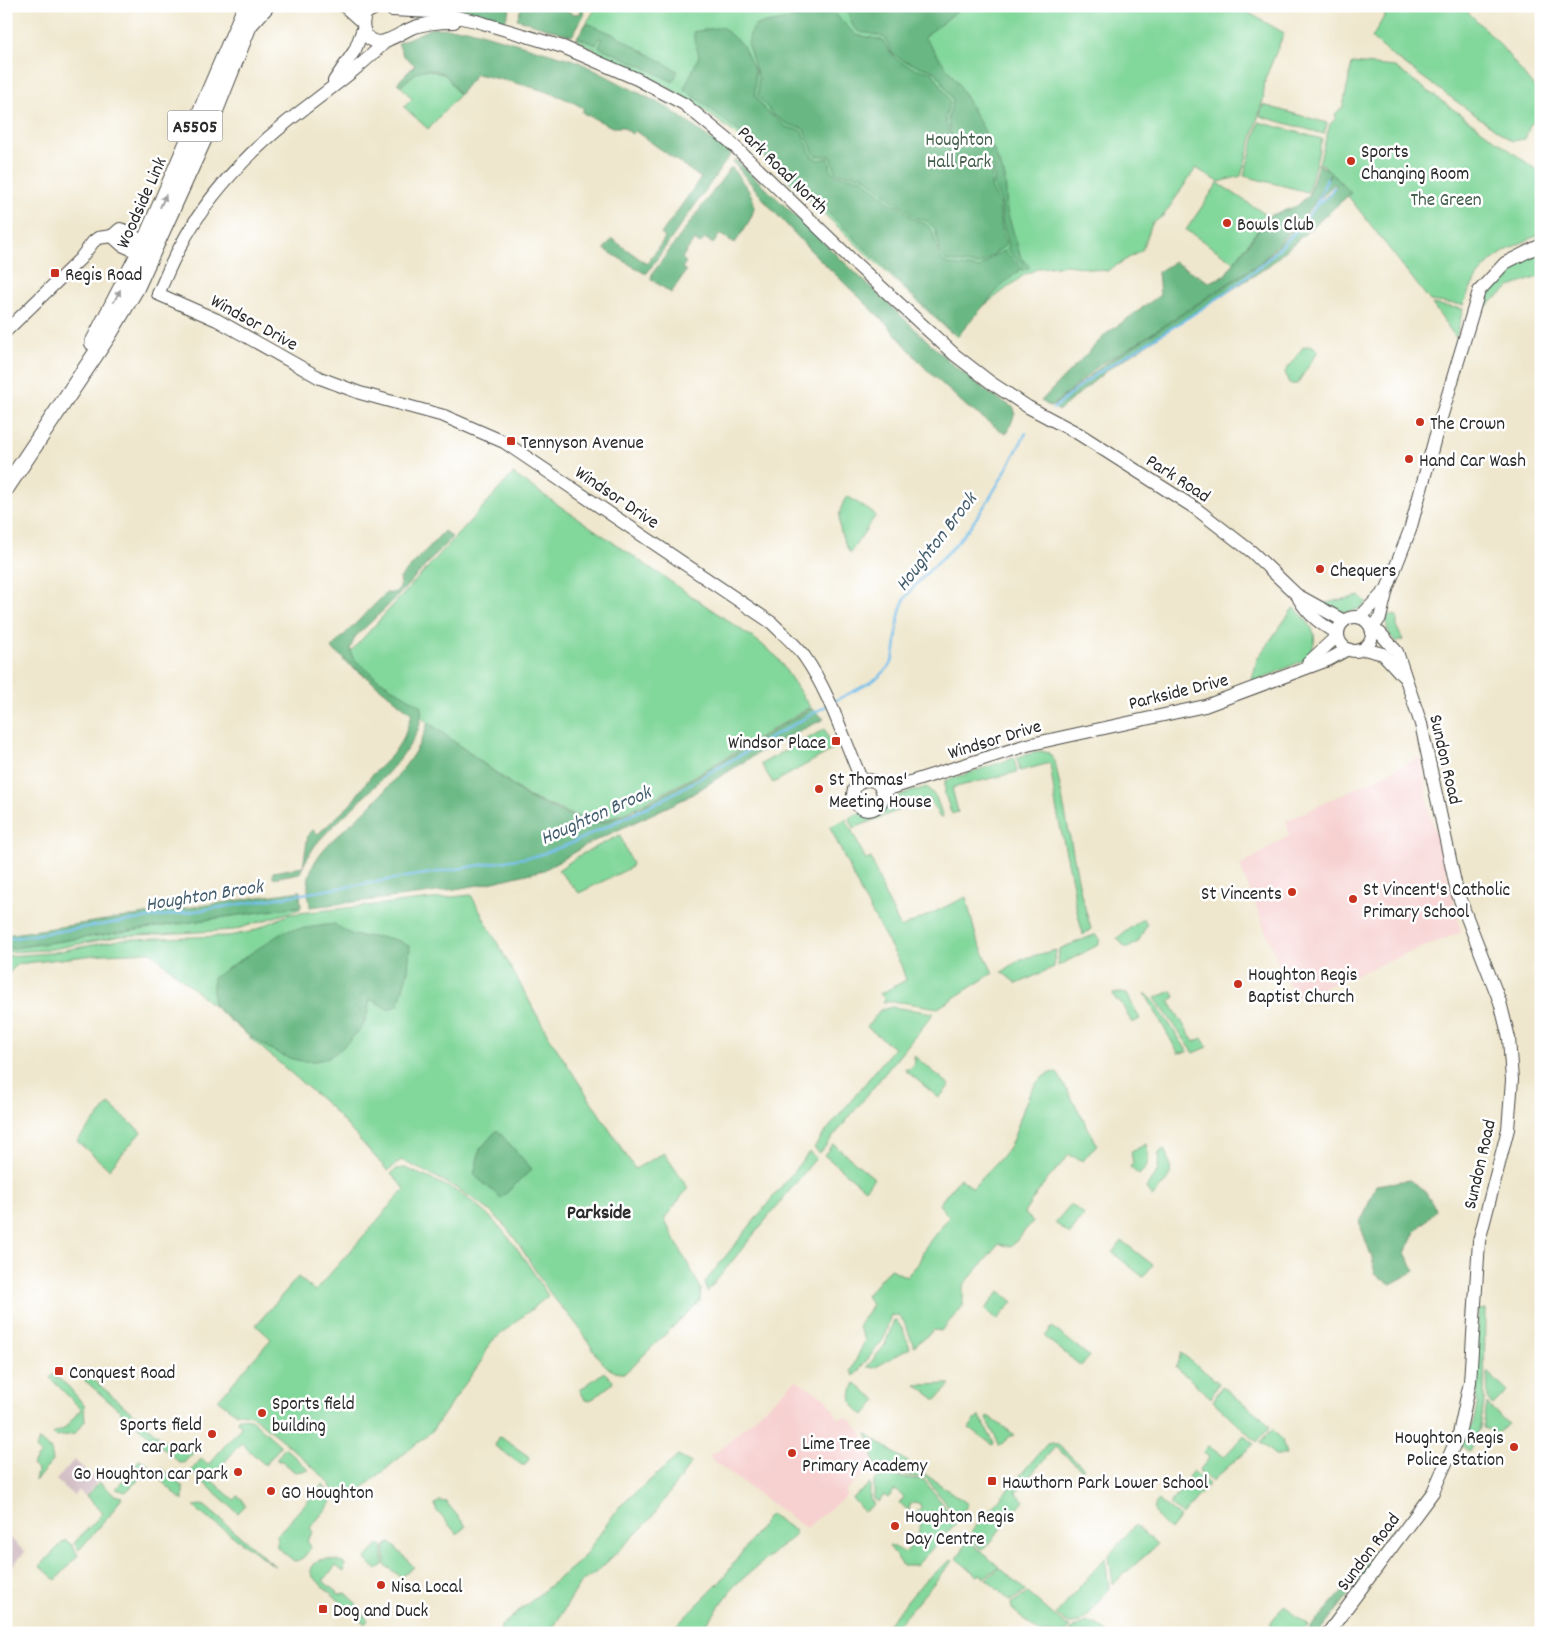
<svg xmlns="http://www.w3.org/2000/svg" width="1547" height="1639" font-family="Dekko,sans-serif">
<rect width="100%" height="100%" fill="#fff"/>
<filter id="ink" filterUnits="userSpaceOnUse"><feTurbulence type="fractalNoise" baseFrequency=".02" numOctaves="2"/><feDisplacementMap in="SourceGraphic" scale="10" xChannelSelector="R" yChannelSelector="G"/><feConvolveMatrix kernelMatrix="1 2 1 2 8 2 1 2 1" color-interpolation-filters="sRGB"/></filter>
<filter id="wash" filterUnits="userSpaceOnUse"><feTurbulence type="fractalNoise" baseFrequency=".0096" numOctaves="4" result="noise"/><feDisplacementMap in="SourceGraphic" scale="20" xChannelSelector="R" yChannelSelector="G"/><feGaussianBlur stdDeviation="1.12" result="paint"/><feColorMatrix in="noise" values="0 0 0 0 0 0 0 0 0 0 0 0 0 0 0 0 0 1.4 0 .05"/><feComposite in="paint" operator="in"/></filter>
<g filter="url(#wash)">
<rect width="100%" height="100%" fill="#efe7cd"/>
<g fill="#f7d0d0">
<polygon points="1421,757 1430,815 1440,843 1461,932 1297,998 1282,973 1240,866 1290,835 1286,821"/>
<polygon points="796,1380 827,1399 838,1418 846,1417 852,1421 867,1440 873,1461 871,1467 844,1492 847,1495 806,1528 757,1493 710,1458 710,1454 717,1452"/>
</g>
<g fill="#d2bec5">
<polygon points="74,1460 98,1481 85,1496 78,1490 74,1496 56,1480"/>
<polygon points="8,1536 25,1552 6,1573 6,1538"/>
</g>
<g fill="#82d79b" stroke="#568163">
<polygon points="597,6 1237,6 1284,33 1265,79 1263,100 1241,176 1219,182 1196,168 1164,215 1152,224 1142,250 1107,271 1067,265 1039,268 1024,275 969,317 951,333 754,148 704,110 660,83 576,40"/>
<polygon points="1390,6 1462,6 1497,41 1541,96 1541,115 1530,125 1525,139 1512,141 1390,54 1372,38"/>
<path d="M1352,63L1395,67L1541,173V234C1498,253 1481,261 1463,305L1430,301L1324,165L1319,163L1330,124L1336,118L1335,114L1343,107Z"/>
<polygon points="424,69 446,75 459,95 428,129 404,107 412,99 401,86 417,70"/>
<polygon points="1263,105 1327,123 1324,134 1260,116"/>
<polygon points="1259,122 1322,139 1308,192 1244,176"/>
<polygon points="1218,183 1268,216 1234,262 1186,230"/>
<polygon points="1541,251 1541,276 1510,287 1485,307 1482,306 1482,296 1507,268"/>
<polygon points="1432,304 1463,309 1456,338"/>
<polygon points="1312,345 1318,351 1297,384 1289,384 1285,372 1303,347"/>
<polygon points="513,474 759,642 777,657 810,707 695,776 629,811 601,822 570,814 529,797 343,660"/>
<path d="M847,496L876,515L850,553C839,533 834,516 847,496Z"/>
<path d="M1360,596L1367,603C1351,617 1337,612 1320,604Z"/>
<path d="M1294,607C1304,618 1321,632 1312,648L1316,651L1304,660L1251,684L1257,659Z"/>
<path d="M1387,615L1397,616V628L1403,640L1396,642C1387,634 1386,627 1387,615Z"/>
<polygon points="825,729 832,750 773,783 761,764"/>
<polygon points="1041,751 1049,753 1055,761 1081,894 1091,929 1083,935 1074,898 1074,890 1056,807 1050,763 1020,771 1017,757"/>
<polygon points="1014,758 1017,772 952,788 958,812 952,814 945,795 945,781"/>
<polygon points="927,787 936,797 943,817 940,818 929,798 854,828 849,818 857,814 875,814 900,795"/>
<polygon points="846,819 866,860 871,858 884,893 901,928 966,897 976,937 993,973 938,1008 901,1002 883,1002 885,999 880,994 906,980 901,965 863,897 830,827"/>
<polygon points="620,835 632,864 630,868 579,893 558,870 580,855"/>
<path d="M471,895L548,1035L635,1169L664,1153L688,1188L664,1219L701,1289L700,1301L625,1373C602,1376 590,1340 577,1325C569,1314 558,1304 550,1293C531,1266 517,1235 492,1213C465,1190 434,1176 403,1161L401,1160L388,1171L329,1106L151,952L104,954L17,964L6,977V956L50,953L124,939L229,936L250,932L290,914Z"/>
<polygon points="301,906 300,909 234,930 121,936 47,950 6,952 6,949"/>
<polygon points="1142,919 1144,919 1147,924 1138,942 1128,948 1124,946 1117,938"/>
<polygon points="1094,935 1096,935 1100,940 1098,945 1058,966 1059,949"/>
<polygon points="1056,950 1054,967 1017,984 1002,972 1021,959"/>
<polygon points="1172,991 1175,997 1169,1001 1194,1042 1202,1038 1208,1047 1194,1053 1155,998"/>
<polygon points="1119,993 1127,994 1140,1019 1132,1023 1120,1001 1116,1000 1113,994"/>
<polygon points="1145,993 1154,1001 1188,1052 1178,1053"/>
<polygon points="892,1007 934,1013 820,1153 814,1148 823,1135 894,1048 867,1027 880,1010"/>
<polygon points="914,1056 950,1085 939,1098 904,1069 910,1069 915,1063"/>
<path d="M1053,1072L1058,1074L1097,1144L1083,1161L1069,1155L1042,1186L1024,1213L1033,1221L1011,1247L999,1244L963,1286V1306L941,1331L934,1330L914,1346L904,1322L899,1316L891,1315L883,1340L854,1376L851,1371L865,1340L858,1326L872,1305L866,1296L890,1268L906,1277L918,1264L926,1246L949,1217L939,1204L960,1178L973,1188C984,1174 999,1162 1009,1147C1022,1126 1024,1080 1053,1072Z"/>
<polygon points="109,1104 141,1132 109,1169 77,1141"/>
<polygon points="833,1144 874,1178 865,1189 824,1155"/>
<path d="M1146,1144C1150,1158 1150,1165 1139,1175L1130,1167L1133,1163L1131,1152Z"/>
<path d="M1164,1149C1176,1176 1171,1176 1152,1197L1146,1188L1158,1170L1159,1153Z"/>
<polygon points="809,1152 816,1158 707,1292 705,1282"/>
<path d="M405,1168C425,1177 449,1185 467,1198C504,1224 525,1259 548,1296L491,1342L482,1360L432,1431L342,1505L335,1497L329,1482L288,1445L251,1415L234,1412L218,1400L271,1339L256,1325L298,1277L315,1291L405,1189L391,1174L396,1169Z"/>
<polygon points="1071,1204 1084,1215 1070,1234 1055,1223"/>
<polygon points="1122,1241 1153,1265 1143,1277 1113,1253"/>
<polygon points="1000,1291 1013,1302 997,1320 985,1309"/>
<polygon points="1485,1309 1484,1402 1480,1428 1469,1451 1461,1446 1474,1420 1477,1406 1478,1310"/>
<polygon points="894,1320 896,1320 903,1330 910,1348 874,1368 867,1367 885,1345"/>
<polygon points="1052,1327 1089,1356 1081,1366 1045,1337"/>
<polygon points="1181,1353 1219,1383 1211,1398 1176,1367"/>
<polygon points="81,1369 175,1450 182,1443 193,1453 184,1463 179,1462 82,1378"/>
<polygon points="604,1372 613,1381 612,1384 590,1401 585,1400 580,1390"/>
<polygon points="1487,1372 1507,1391 1493,1405 1488,1401"/>
<polygon points="53,1374 68,1386 84,1405 85,1421 74,1434 56,1437 53,1434 64,1429 81,1409 50,1378"/>
<path d="M855,1383L877,1400L865,1415C851,1409 848,1396 855,1383Z"/>
<polygon points="951,1384 936,1400 916,1385"/>
<polygon points="1222,1386 1261,1417 1270,1427 1257,1442 1213,1401"/>
<polygon points="1487,1404 1508,1424 1498,1433 1483,1428"/>
<polygon points="979,1415 994,1443 993,1445 969,1428"/>
<polygon points="988,1416 1015,1435 1009,1437 1000,1446 986,1419"/>
<polygon points="239,1418 251,1419 281,1446 265,1465 241,1443 210,1479 234,1500 238,1496 243,1500 245,1506 238,1513 191,1471 201,1459 208,1465 242,1426 236,1421"/>
<polygon points="1272,1429 1282,1440 1286,1455 1275,1455 1260,1443"/>
<polygon points="867,1434 968,1504 958,1519 926,1478 877,1472"/>
<polygon points="1244,1435 1254,1444 1212,1481 1199,1471 1209,1458 1203,1451 1208,1446 1224,1457"/>
<polygon points="498,1437 502,1438 528,1456 529,1459 525,1465 522,1465 495,1446"/>
<polygon points="39,1440 51,1450 53,1461 35,1481 37,1470 32,1465 41,1454 36,1449"/>
<polygon points="1052,1443 1057,1444 1084,1468 1082,1470 1055,1447 1016,1492 1024,1501 983,1550 969,1538 972,1531 1047,1444"/>
<polygon points="285,1448 309,1470 295,1472 282,1461 278,1461 276,1459"/>
<polygon points="678,1456 691,1463 649,1521 598,1571 581,1582 550,1633 500,1633 501,1626 582,1559 619,1507"/>
<polygon points="140,1459 151,1467 126,1492 116,1489"/>
<polygon points="161,1468 183,1487 183,1501 155,1475"/>
<polygon points="1193,1471 1209,1484 1182,1515 1169,1504 1190,1480 1188,1477"/>
<polygon points="881,1475 924,1480 957,1522 916,1566 903,1566 889,1546 893,1546 905,1553 914,1543 921,1525 912,1518 921,1508 920,1504 915,1502 910,1504 909,1511 900,1503 904,1497 895,1490 888,1498 884,1495 879,1502 874,1499 874,1481"/>
<polygon points="99,1482 114,1495 122,1497 110,1515 79,1550 74,1543 103,1513 86,1496"/>
<path d="M323,1484L332,1502L310,1528L313,1532L307,1541L311,1547C307,1554 302,1561 294,1561L277,1547V1535Z"/>
<polygon points="870,1484 870,1499 874,1504 864,1512 852,1498"/>
<path d="M1158,1500L1180,1517L1170,1530C1160,1521 1149,1513 1158,1500Z"/>
<polygon points="440,1501 446,1502 466,1526 457,1534 436,1510 435,1504"/>
<polygon points="201,1505 205,1506 276,1567 199,1512 194,1506"/>
<polygon points="770,1514 795,1531 795,1535 735,1585 700,1633 669,1633 720,1582"/>
<polygon points="1135,1525 1157,1545 1113,1584 1109,1555"/>
<polygon points="65,1540 72,1545 78,1555 56,1580 40,1566"/>
<polygon points="968,1540 999,1567 984,1578 981,1574 977,1576 957,1559"/>
<polygon points="391,1543 414,1567 401,1577 385,1565 385,1546"/>
<polygon points="379,1544 383,1547 383,1565 377,1570 365,1559"/>
<path d="M1105,1558L1109,1588C1100,1599 1088,1622 1073,1624C1066,1625 1060,1618 1056,1614Z"/>
<path d="M327,1559L343,1562L345,1564L344,1572L336,1566L323,1581L339,1594L346,1593C356,1601 360,1611 368,1620L365,1624L313,1577L310,1570C313,1562 319,1559 327,1559Z"/>
<polygon points="951,1560 953,1561 891,1633 881,1633 925,1580"/>
<polygon points="1000,1568 1026,1591 1010,1601 986,1579"/>
<polygon points="1028,1593 1065,1625 1070,1627 1066,1633 1040,1633 1012,1609 1011,1603"/>
<polygon points="1284,1605 1308,1626 1300,1633 1264,1633"/>
<polygon points="1086,1622 1096,1624 1109,1633 1069,1633 1074,1627"/>
</g>
<g fill="#69b883" stroke="#4a7257">
<polygon points="435,6 511,6 505,21"/>
<polygon points="522,6 565,7 565,10 574,14 581,13 580,6 589,6 583,11 584,15 572,36 517,19"/>
<path d="M846,6H964L924,37L958,83L989,139L1005,177L1007,211L1021,258L1030,267L1026,270L1007,249L1009,245L1002,220V205L994,186V167L990,164L963,166L956,163L948,119L953,100L936,72L904,61L892,53L885,38C857,27 856,42 846,6Z"/>
<path d="M828,7L856,35L883,40C894,64 909,67 933,73L950,101L945,119L949,134V151L954,164L963,168L989,166L992,169L991,187L1000,206V220L1006,245L979,265L947,261L941,254L935,229L927,221L916,218L903,206L891,200L864,176L836,173L831,156H815L804,129L787,124L773,115L758,96V77L748,45L750,34L756,25L794,18Z"/>
<polygon points="587,23 615,35 678,71 673,82 642,66 599,47 602,39 599,38 596,45 577,37"/>
<path d="M722,27L743,46L755,71V95L764,109L786,127L802,131L812,157L819,160L829,158L831,170L835,175L863,179L890,203L902,208L915,220L926,224L932,230L939,255L943,261L950,265L980,268L993,256L1005,251L1024,271L1021,269L1000,287L957,337C867,253 784,162 684,89L699,56L693,32Z"/>
<path d="M432,28L467,29L577,61L668,108L731,154L647,273H644L604,249L612,239L647,264L665,238L661,234L701,178L635,131L632,134L623,127H612L585,114L582,112L584,109C562,92 504,80 476,74L459,95L446,75C423,65 418,70 401,86L397,83L415,65L403,55L398,43Z"/>
<polygon points="735,159 951,363 989,393 1014,408 1015,413 1008,432 1004,433 966,406 925,368 886,323 811,251 770,207 733,162"/>
<polygon points="1318,164 1329,170 1351,193 1267,267 1110,368 1058,411 1053,406 1102,366 1262,262 1335,187 1336,185 1334,184 1319,200 1330,174 1313,206 1261,262 1132,347 1101,364 1051,407 1041,401 1106,334 1160,295 1158,272 1174,262 1209,282 1224,276 1269,216 1297,206 1309,195"/>
<path d="M731,167C760,205 762,203 735,243L720,234L713,244L705,238L700,244L694,240L682,258L686,262L682,268L686,271L671,293L651,279L652,274Z"/>
<path d="M444,531L452,537L391,603L355,637L350,649L353,658L376,678L420,705C434,745 341,814 318,842C313,847 301,869 300,873L273,878V872L303,867L308,835L313,830L318,834L350,805L371,776L392,755L404,737L412,714L331,648L386,593C396,595 403,588 400,578Z"/>
<path d="M811,708L824,719L769,746L686,798L588,844L544,870L485,884L424,894L310,907C309,896 306,885 310,873C320,843 352,826 373,803C393,782 421,751 428,722L529,798L569,815L601,823L631,812L696,777Z"/>
<polygon points="300,891 301,906 6,949 6,935"/>
<path d="M334,924C341,928 351,936 359,936C378,938 393,935 410,947L408,970L398,1006L388,1009L370,999C366,1025 364,1026 346,1044C302,1090 248,1033 213,1005V978L285,931Z"/>
<polygon points="497,1130 532,1169 501,1198 474,1175 480,1149"/>
<polygon points="1409,1180 1424,1190 1436,1210 1415,1232 1405,1253 1415,1271 1391,1284 1375,1274 1372,1258 1359,1222 1364,1215 1376,1185"/>
<polygon points="1394,1527 1399,1530 1319,1633 1306,1633 1351,1582"/>
</g>
<g fill="none" stroke-linecap="round" stroke-linejoin="round">
<g stroke="#71bdea" stroke-width="2.5">
<polyline points="1316,205 1328,197 1334,187"/>
<path d="M1053,409C1068,397 1082,383 1098,373C1175,324 1261,283 1315,207C1320,199 1323,188 1327,179"/>
<path d="M833,702C851,691 878,683 890,665C899,653 894,616 905,599C918,578 938,564 954,546C984,513 1005,472 1026,433"/>
<polyline points="6,939 222,907 536,856 572,843 662,800 826,706"/>
</g>
</g>
</g>
<g filter="url(#ink)">
<g fill="none" stroke-linecap="round" stroke-linejoin="round">
<defs>
<g id="minor">
<polyline points="344,6 363,23"/>
<path d="M379,6L366,13C360,25 364,42 380,42C391,41 402,32 412,28C425,23 441,22 454,22"/>
<polyline points="392,10 432,12 476,21 563,47 637,79 684,104 728,140 855,263 955,355 990,382 1028,407 1079,434 1195,508 1252,552 1297,595 1344,621"/>
<path d="M387,40C357,71 321,95 287,122C245,156 204,200 179,249C171,263 165,279 158,294L217,320L320,378L360,393L444,416L504,442L772,623C783,634 795,644 804,656C830,693 844,740 862,781"/>
<polyline points="334,81 355,50 363,29"/>
<path d="M112,236L120,229C140,235 135,242 150,249"/>
<polyline points="112,236 122,245 131,249 143,246"/>
<polyline points="6,331 80,259 93,242 98,238 112,236"/>
<path d="M1299,599C1309,616 1322,625 1338,634"/>
<circle cx="1355" cy="634" r="17"/>
<polyline points="1360,617 1387,589"/>
<polyline points="1372,629 1380,618 1387,589 1410,530 1435,438 1479,291 1505,263 1541,245"/>
<polyline points="1364,649 1383,654 1403,676"/>
<polyline points="1308,663 1338,635"/>
<circle cx="868" cy="795" r="15"/>
<polyline points="882,791 1027,745 1205,706 1328,660 1348,649"/>
<polyline points="1328,1633 1433,1492 1459,1434 1470,1382 1479,1241 1508,1129 1512,1080 1509,1038 1500,1002 1457,892 1421,724 1397,652 1380,633 1373,631"/>
</g>
<g id="major">
<polyline points="93,343 143,246 244,11 244,6"/>
<polyline points="6,488 109,334 136,288 205,136 249,25 266,6"/>
</g>
</defs>
<use href="#minor" stroke="#484743" stroke-width="14"/>
<use href="#major" stroke="#484743" stroke-width="18"/>
<use href="#minor" stroke="#fff" stroke-width="12"/>
<use href="#major" stroke="#fff" stroke-width="16"/>
</g>
<defs><path id="oneway-solid" d="M-6-.8H1V-3.2L6.5 0L1 3.2V.8H-6Z" transform="scale(1.25)"/></defs>
<g fill="#a0a0a0">
<use href="#oneway-solid" transform="translate(163 201) rotate(-66)"/>
<use href="#oneway-solid" transform="translate(117 296) rotate(-62)"/>
</g>
</g>
<g fill="#c8321e" stroke="#fff" stroke-width="2">
<circle cx="1351" cy="161" r="5"/>
<circle cx="1227" cy="223" r="5"/>
<rect x="50" y="268" width="10" height="10" rx="2.5"/>
<circle cx="1420" cy="422" r="5"/>
<rect x="506" y="436" width="10" height="10" rx="2.5"/>
<circle cx="1409" cy="459" r="5"/>
<circle cx="1320" cy="569" r="5"/>
<rect x="831" y="736" width="10" height="10" rx="2.5"/>
<circle cx="819" cy="789" r="5"/>
<circle cx="1292" cy="892" r="5"/>
<circle cx="1353" cy="899" r="5"/>
<circle cx="1238" cy="984" r="5"/>
<rect x="54" y="1366" width="10" height="10" rx="2.5"/>
<circle cx="262" cy="1413" r="5"/>
<circle cx="212" cy="1434" r="5"/>
<circle cx="1514" cy="1447" r="5"/>
<circle cx="792" cy="1453" r="5"/>
<circle cx="238" cy="1472" r="5"/>
<rect x="987" y="1476" width="10" height="10" rx="2.5"/>
<circle cx="271" cy="1491" r="5"/>
<circle cx="895" cy="1526" r="5"/>
<circle cx="381" cy="1585" r="5"/>
<rect x="318" y="1604" width="10" height="10" rx="2.5"/>
</g>
<g text-anchor="middle" stroke-width="5" stroke-linejoin="round" paint-order="stroke">
<rect fill="#fff" stroke="#6b6b6b" stroke-width="1" x="167.5" y="110.5" width="55" height="31" rx="4"/>
<g font-size="18" font-weight="bold" fill="#2b2b2b">
<text x="195" y="132">A5505</text>
</g>
<g font-size="19" fill="#455f4d" stroke="#fff">
<text x="959" y="145">Houghton<tspan x="959" dy="22">Hall Park</tspan></text>
<text x="1446" y="205">The Green</text>
</g>
<g font-size="19" fill="#2b2b2b" stroke="#fff" text-anchor="start">
<text x="1361" y="157">Sports<tspan x="1361" dy="22">Changing Room</tspan></text>
<text x="1237" y="230">Bowls Club</text>
<text x="65" y="280">Regis Road</text>
<text x="1430" y="429">The Crown</text>
<text x="521" y="448">Tennyson Avenue</text>
<text x="1419" y="466">Hand Car Wash</text>
<text x="1330" y="576">Chequers</text>
<text x="826" y="748" text-anchor="end">Windsor Place</text>
<text x="829" y="785">St Thomas'<tspan x="829" dy="22">Meeting House</tspan></text>
<text x="1363" y="895">St Vincent's Catholic<tspan x="1363" dy="22">Primary School</tspan></text>
<text x="1282" y="899" text-anchor="end">St Vincents</text>
<text x="1248" y="980">Houghton Regis<tspan x="1248" dy="22">Baptist Church</tspan></text>
<text x="69" y="1378">Conquest Road</text>
<text x="272" y="1409">Sports field<tspan x="272" dy="22">building</tspan></text>
<text x="202" y="1430" text-anchor="end">Sports field<tspan x="202" dy="22">car park</tspan></text>
<text x="1504" y="1443" text-anchor="end">Houghton Regis<tspan x="1504" dy="22">Police Station</tspan></text>
<text x="802" y="1449">Lime Tree<tspan x="802" dy="22">Primary Academy</tspan></text>
<text x="228" y="1479" text-anchor="end">Go Houghton car park</text>
<text x="1002" y="1488">Hawthorn Park Lower School</text>
<text x="281" y="1498">GO Houghton</text>
<text x="905" y="1522">Houghton Regis<tspan x="905" dy="22">Day Centre</tspan></text>
<text x="391" y="1592">Nisa Local</text>
<text x="333" y="1616">Dog and Duck</text>
</g>
<g font-size="19" fill="#2b2b2b" stroke="#fff">
<text transform="translate(784 169) rotate(44)" y="7">Park Road North</text>
<text transform="translate(140 202) rotate(-66)" y="7">Woodside Link</text>
<text transform="translate(255 321) rotate(29)" y="7">Windsor Drive</text>
<text transform="translate(1179 477) rotate(33)" y="7">Park Road</text>
<text transform="translate(618 496) rotate(34)" y="7">Windsor Drive</text>
<text transform="translate(1178 690) rotate(-14)" y="7">Parkside Drive</text>
<text transform="translate(994 738) rotate(-17)" y="7">Windsor Drive</text>
<text transform="translate(1447 759) rotate(77)" y="7">Sundon Road</text>
<text transform="translate(1478 1164) rotate(-77)" y="7">Sundon Road</text>
<text transform="translate(1367 1551) rotate(-53)" y="7">Sundon Road</text>
</g>
<g font-size="20" font-style="italic" fill="#445e6e" stroke="#fff">
<text transform="translate(935 541) rotate(-52)" y="7">Houghton Brook</text>
<text transform="translate(595 814) rotate(-24)" y="7">Houghton Brook</text>
<text transform="translate(204 894) rotate(-9)" y="7">Houghton Brook</text>
</g>
<g font-size="20" font-weight="bold" fill="#2b2b2b" stroke="#fff">
<text x="599" y="1218">Parkside</text>
</g>
</g>
<rect width="1547" height="1639" fill="none" stroke="#fff" stroke-width="25"/>
</svg>
